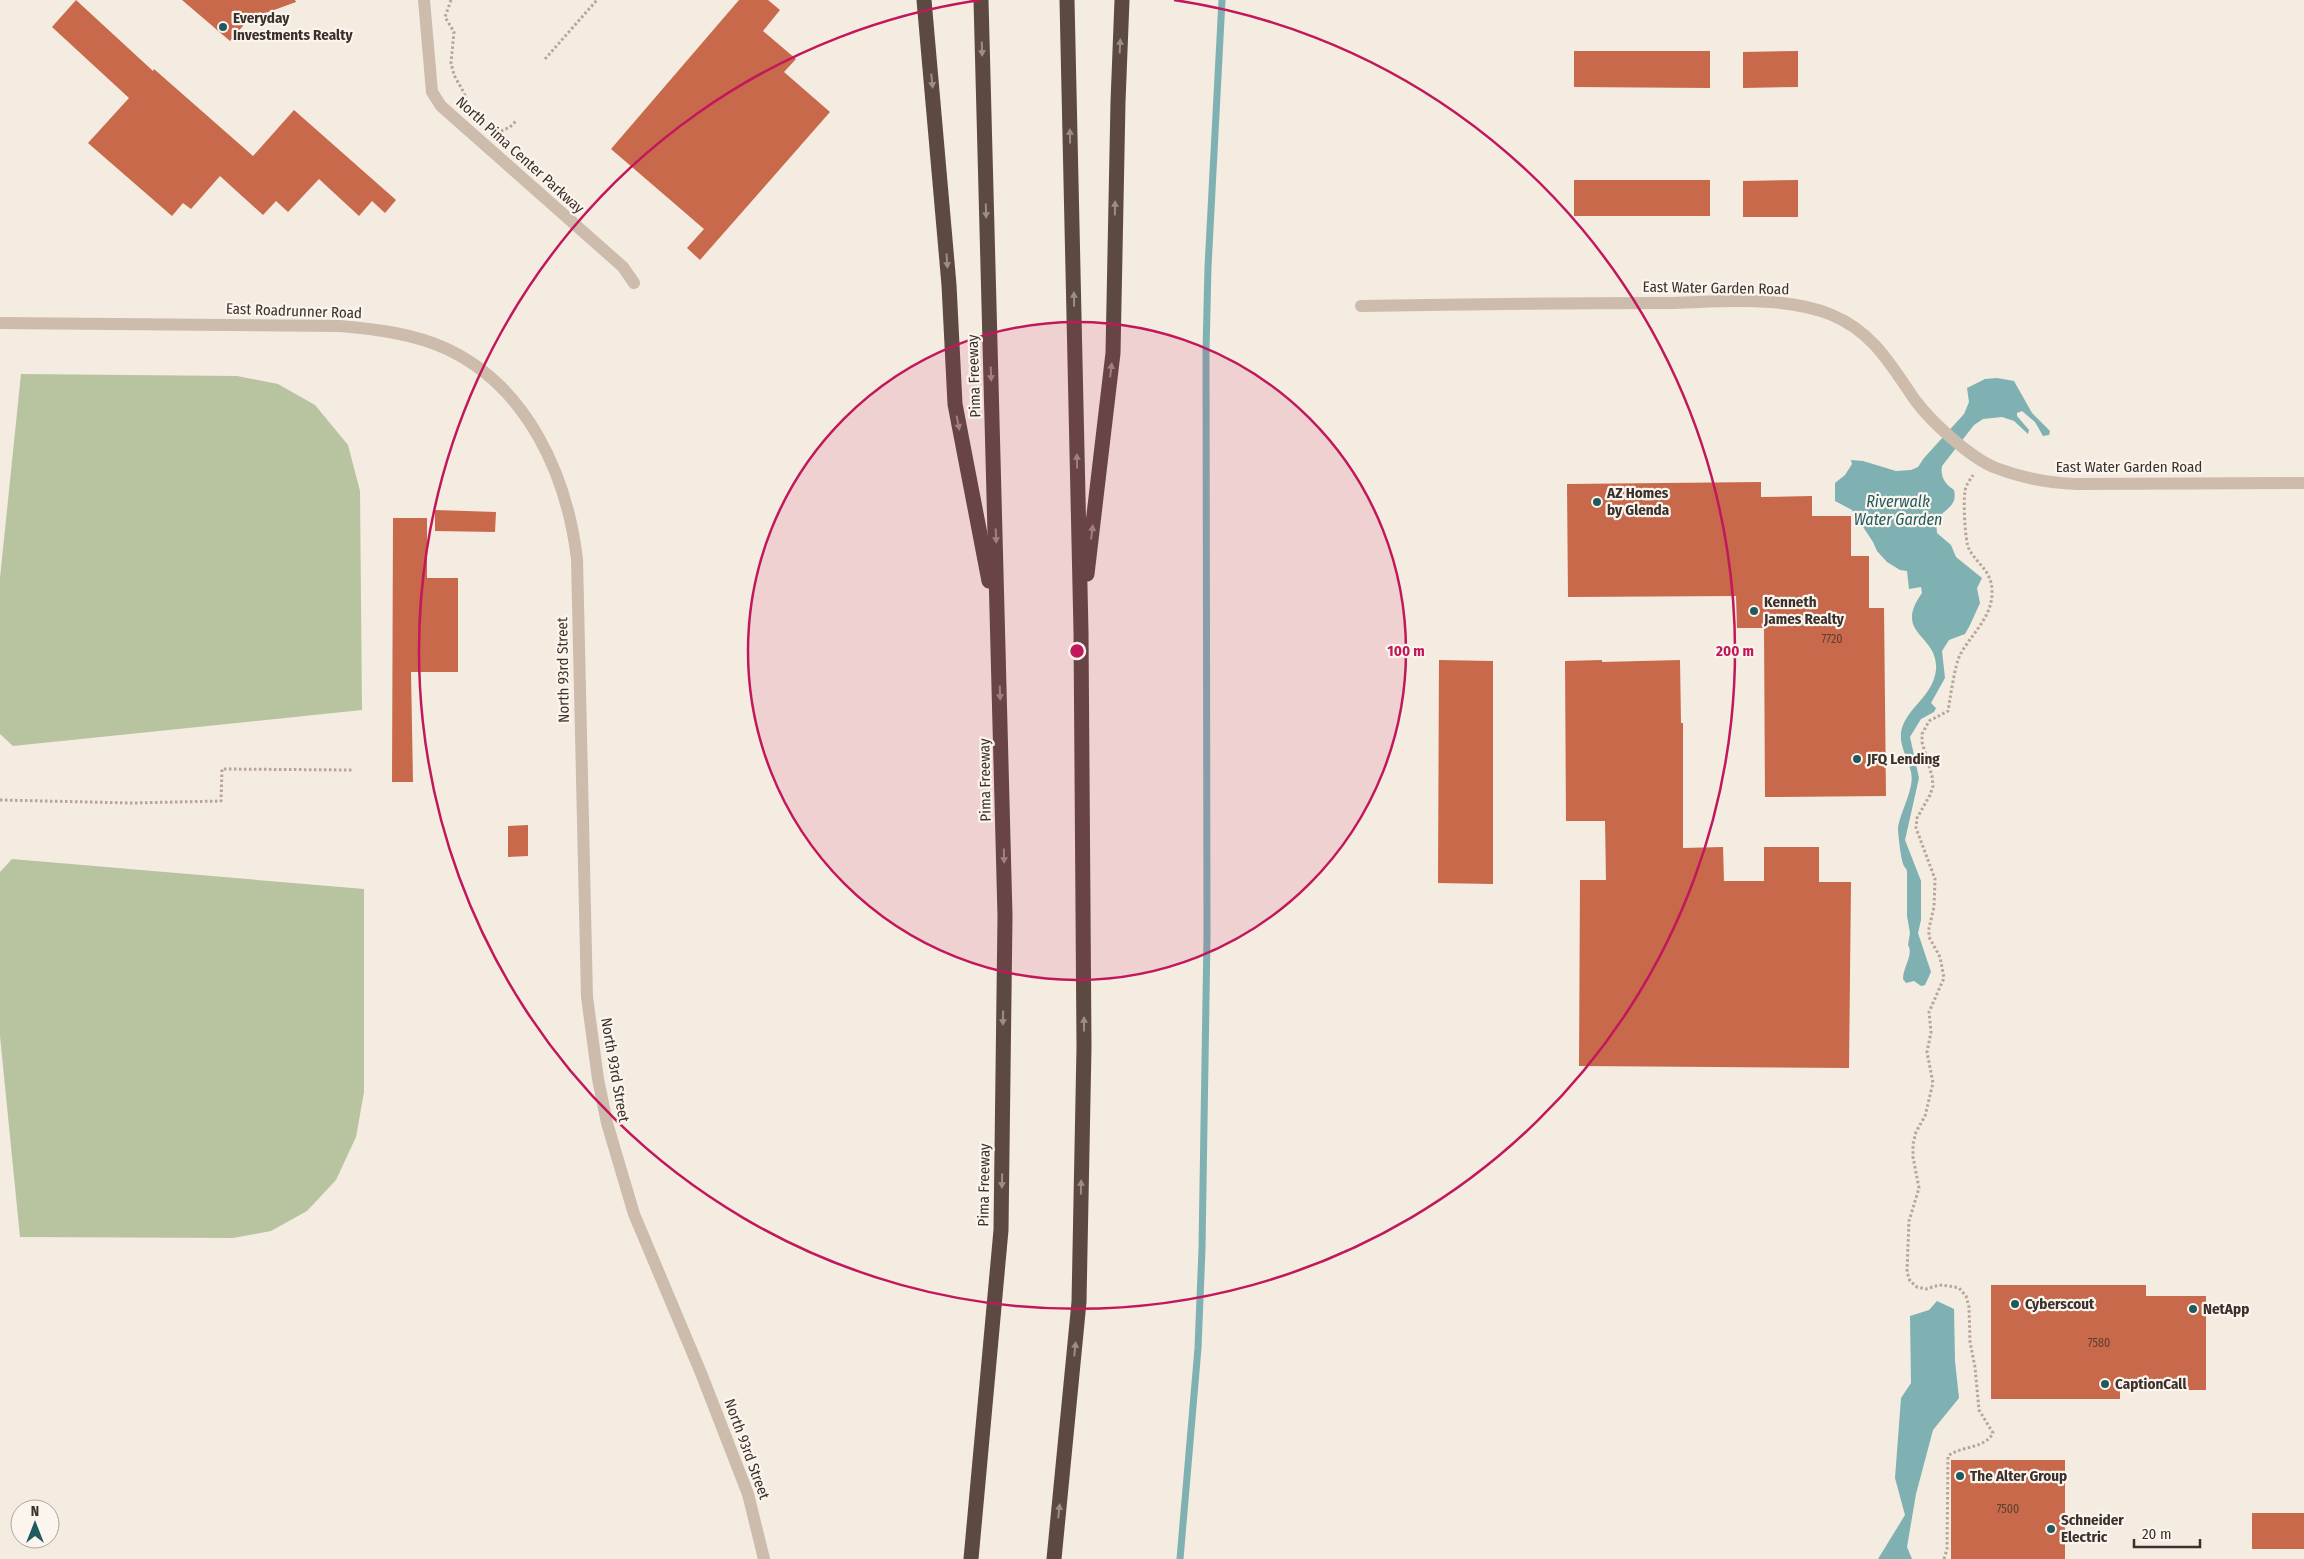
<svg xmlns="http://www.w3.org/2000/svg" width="2304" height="1559" font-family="'Fira Sans Condensed',sans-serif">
<rect width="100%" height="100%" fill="#f4ebe1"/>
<g fill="#b8c4a0">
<polygon points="21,374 237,376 278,384 315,405 348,445 360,491 362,710 13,746 0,734 0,578"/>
<polygon points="12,859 364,889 364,1092 356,1137 336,1180 307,1211 271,1231 233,1238 20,1237 0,1036 0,872"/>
</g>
<g fill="#7fb0b2">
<path d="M1997,378L2014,381L2032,413L2050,431L2049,435L2043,436L2035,422L2022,411L2017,413V416L2029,430L2028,434L2014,421L2002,417L1983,419L1974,425L1942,466C1940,477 1945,484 1954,490C1958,507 1944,509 1936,520L1937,533L1951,545L1956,557L1982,578L1977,588L1980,603L1970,625L1965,634L1949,640L1942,651L1945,678L1931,703L1936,708L1934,712L1921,719L1910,737L1919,778L1905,840L1921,881V920L1918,933L1931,972L1925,985L1921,986L1914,981L1906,983L1903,979C1903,967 1914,954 1908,945L1910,933L1907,916V872C1907,869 1905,868 1904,866C1901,861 1898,834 1898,828C1900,812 1915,788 1911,772C1908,757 1896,742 1903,725C1912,704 1933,695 1936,670C1939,634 1892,635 1922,593L1921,587L1909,589L1907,571L1900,570L1887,562L1877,551L1873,542L1852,510L1835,501V483L1845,475L1852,464L1851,460L1863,461L1896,471L1911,470L1918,467L1924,458L1964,414L1969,402L1967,388L1985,379Z"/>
<polygon points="1937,1301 1954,1309 1955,1361 1959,1398 1933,1430 1916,1494 1907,1547 1912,1559 1878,1559 1905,1515 1895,1478 1901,1398 1911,1383 1910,1316 1929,1310"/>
</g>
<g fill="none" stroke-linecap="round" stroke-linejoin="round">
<polyline stroke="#7fb0b2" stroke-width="7" points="1180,1559 1198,1348 1202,1249 1207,937 1206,350 1208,267 1222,0"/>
</g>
<g fill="#c8694b">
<polygon points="76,0 153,71 154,69 253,156 294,110 396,200 385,213 372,201 359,216 319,179 288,212 276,201 263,215 220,176 191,209 183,203 172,216 88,143 129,98 52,27"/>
<polygon points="182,0 295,0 296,2 249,19 230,41"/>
<polygon points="739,0 768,0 780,10 763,31 796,59 784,72 830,112 700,260 687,248 704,229 611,149"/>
<polygon points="1574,51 1710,51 1710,88 1574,87"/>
<polygon points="1798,51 1798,87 1743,88 1743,52"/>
<rect x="1574" y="180" width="136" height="36"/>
<polygon points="1798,180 1798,217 1743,217 1743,181"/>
<polygon points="1761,482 1761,497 1812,496 1812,516 1851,516 1851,556 1869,556 1869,608 1884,608 1886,796 1765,797 1764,628 1737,628 1736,596 1568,597 1567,484"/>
<polygon points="435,510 496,512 495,532 435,531"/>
<polygon points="393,518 427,518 427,578 458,578 458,672 411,672 413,782 392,782"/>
<polygon points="1439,660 1493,661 1493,884 1438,883"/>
<polygon points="1602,660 1602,662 1680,660 1681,723 1683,723 1683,848 1723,847 1724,881 1764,881 1764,847 1819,847 1819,882 1851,882 1849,1068 1579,1066 1580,880 1606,880 1605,821 1566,821 1565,661"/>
<polygon points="528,825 528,856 508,857 508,826"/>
<polygon points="1991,1285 2146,1285 2146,1296 2206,1296 2206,1390 2120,1390 2120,1399 1991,1399"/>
<rect x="1951" y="1460" width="114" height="99"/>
<rect x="2252" y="1513" width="52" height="36"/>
</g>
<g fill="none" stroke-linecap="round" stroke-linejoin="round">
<g stroke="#b9a596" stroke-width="3" stroke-dasharray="2.5 2.5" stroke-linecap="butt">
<polyline points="451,0 445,17 454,32 451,63 454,75 464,93 468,105"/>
<polyline points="545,59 597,0"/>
<polyline points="497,130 499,132 510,127 517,120"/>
<polyline points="0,800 132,803 221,801 222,769 352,770"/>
<path d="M1944,1559L1947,1549L1948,1456C1960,1446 1985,1449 1993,1433L1979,1410L1975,1367L1970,1342L1969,1307L1966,1296L1959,1288L1949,1286L1939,1285L1926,1289L1917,1287L1910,1281L1907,1272L1909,1221L1919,1188L1913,1157V1144L1916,1132L1925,1116L1933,1083L1927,1052L1931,1032L1929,1012L1944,978L1940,957L1929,937V928L1934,907L1935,879L1916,828L1917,818L1930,795L1933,786L1932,776L1922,742V734L1929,721L1948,711C1950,699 1955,664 1960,655C1971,634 1993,617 1992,591C1992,571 1977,564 1969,549C1965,542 1963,501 1965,492C1965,486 1970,480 1973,475"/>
</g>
<g stroke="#cdbbac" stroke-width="12">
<polyline points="424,0 432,92 441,106 623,267 634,283"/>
<path d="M1361,306C1463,304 1565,303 1668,303C1718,302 1785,295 1832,315C1874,333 1890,364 1915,400C1931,422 1972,459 1996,468C2022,478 2049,483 2077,484L2304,483"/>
<path d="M0,323L340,326C376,329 415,334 447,349C528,387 567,476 577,559L587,997L598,1079L607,1123L634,1214L701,1373L748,1494L764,1559"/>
</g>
<g stroke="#5c4a42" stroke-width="15">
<polyline points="924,0 949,285 955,404 989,581"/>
<polyline points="1087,574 1113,353 1118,102 1122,0"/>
<polyline points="971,1559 1001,1230 1005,916 981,0"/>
<polyline points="1054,1559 1079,1302 1084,1047 1081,632 1067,0"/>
</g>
</g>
<defs><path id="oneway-solid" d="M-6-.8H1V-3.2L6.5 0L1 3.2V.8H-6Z" transform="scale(1.25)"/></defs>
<g fill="#9c8e87">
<use href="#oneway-solid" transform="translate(1120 46) rotate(-87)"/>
<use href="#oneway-solid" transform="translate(982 49) rotate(88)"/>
<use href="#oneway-solid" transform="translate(932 81) rotate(84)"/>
<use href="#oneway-solid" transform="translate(1070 136) rotate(-91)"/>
<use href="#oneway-solid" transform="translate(1115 208) rotate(-89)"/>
<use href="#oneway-solid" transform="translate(986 211) rotate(88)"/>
<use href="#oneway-solid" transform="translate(947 261) rotate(86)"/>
<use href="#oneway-solid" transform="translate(1074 299) rotate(-91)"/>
<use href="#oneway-solid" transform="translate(1111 370) rotate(-83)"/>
<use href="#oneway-solid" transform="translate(991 374) rotate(88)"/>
<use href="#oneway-solid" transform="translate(958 423) rotate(79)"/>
<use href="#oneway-solid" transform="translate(1077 461) rotate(-91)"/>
<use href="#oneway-solid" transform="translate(1092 532) rotate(-83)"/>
<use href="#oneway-solid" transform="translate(996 536) rotate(88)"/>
<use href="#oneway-solid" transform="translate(1000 693) rotate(88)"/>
<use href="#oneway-solid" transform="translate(1004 856) rotate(89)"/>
<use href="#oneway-solid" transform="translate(1003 1018) rotate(91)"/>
<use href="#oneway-solid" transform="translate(1084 1024) rotate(-90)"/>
<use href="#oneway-solid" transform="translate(1002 1181) rotate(91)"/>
<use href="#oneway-solid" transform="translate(1081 1187) rotate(-89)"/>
<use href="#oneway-solid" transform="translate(1075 1349) rotate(-84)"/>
<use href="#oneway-solid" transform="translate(1059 1511) rotate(-84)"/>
</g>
<circle cx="1077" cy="651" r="329" fill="#c2185b" fill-opacity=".12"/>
<g fill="none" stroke="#c2185b" stroke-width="2.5">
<circle cx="1077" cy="651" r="329"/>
<path d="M1174 0A658 658 0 1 1 980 0"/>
</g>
<g fill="#1f5a5e" stroke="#fbf5ee" stroke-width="2">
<circle cx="223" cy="27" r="5"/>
<circle cx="1597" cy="502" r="5"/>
<circle cx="1754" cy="611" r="5"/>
<circle cx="1857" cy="759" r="5"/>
<circle cx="2015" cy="1304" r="5"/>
<circle cx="2193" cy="1309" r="5"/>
<circle cx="2105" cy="1384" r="5"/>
<circle cx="1960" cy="1476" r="5"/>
<circle cx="2051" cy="1529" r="5"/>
</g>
<g text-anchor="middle" stroke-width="4.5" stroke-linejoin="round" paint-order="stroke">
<g font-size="12" fill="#5e3e33">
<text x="1832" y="643">7720</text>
<text x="2099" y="1347">7580</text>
<text x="2008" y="1513">7500</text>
</g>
<g font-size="15" font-weight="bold" fill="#3b302b" stroke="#fbf5ee" text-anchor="start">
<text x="233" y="23">Everyday<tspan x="233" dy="17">Investments Realty</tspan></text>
<text x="1607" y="498">AZ Homes<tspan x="1607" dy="17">by Glenda</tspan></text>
<text x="1764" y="607">Kenneth<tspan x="1764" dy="17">James Realty</tspan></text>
<text x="1867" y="764">JFQ Lending</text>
<text x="2025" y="1309">Cyberscout</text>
<text x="2203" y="1314">NetApp</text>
<text x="2115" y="1389">CaptionCall</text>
<text x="1970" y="1481">The Alter Group</text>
<text x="2061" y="1525">Schneider<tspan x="2061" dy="17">Electric</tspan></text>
</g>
<g font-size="15" fill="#3b302b" stroke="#fbf5ee">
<text transform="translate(520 155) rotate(42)" y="5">North Pima Center Parkway</text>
<text transform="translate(1716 288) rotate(1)" y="5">East Water Garden Road</text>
<text transform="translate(294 311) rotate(2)" y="5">East Roadrunner Road</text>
<text transform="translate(974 376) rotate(-92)" y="5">Pima Freeway</text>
<text x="2129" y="472">East Water Garden Road</text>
<text transform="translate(563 670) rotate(-91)" y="5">North 93rd Street</text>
<text transform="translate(985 780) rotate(-91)" y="5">Pima Freeway</text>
<text transform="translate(615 1070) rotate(80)" y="5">North 93rd Street</text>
<text transform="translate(984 1185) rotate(-89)" y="5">Pima Freeway</text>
<text transform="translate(747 1449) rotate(70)" y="5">North 93rd Street</text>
</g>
<g font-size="16" font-style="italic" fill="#1f5a5e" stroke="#fbf5ee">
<text x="1898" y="507">Riverwalk<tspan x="1898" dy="18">Water Garden</tspan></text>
</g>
</g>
<circle cx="1077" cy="651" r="8" fill="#c2185b" stroke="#fbf5ee" stroke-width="2.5"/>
<g font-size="15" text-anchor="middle" font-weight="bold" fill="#c2185b" stroke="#fbf5ee" stroke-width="4.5" stroke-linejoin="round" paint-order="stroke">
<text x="1406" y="656">100 m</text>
<text x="1735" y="656">200 m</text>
</g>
<g transform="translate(35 1524)"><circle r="24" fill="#fbf5ee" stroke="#aea6a0"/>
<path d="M0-4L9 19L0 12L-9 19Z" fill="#1f5a5e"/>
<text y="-8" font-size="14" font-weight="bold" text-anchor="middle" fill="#3b302b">N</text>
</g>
<path d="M2134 1539v8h66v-8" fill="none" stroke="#3b302b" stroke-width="2.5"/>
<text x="2142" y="1539" font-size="15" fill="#3b302b" stroke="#fbf5ee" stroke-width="4" paint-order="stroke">20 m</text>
</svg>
